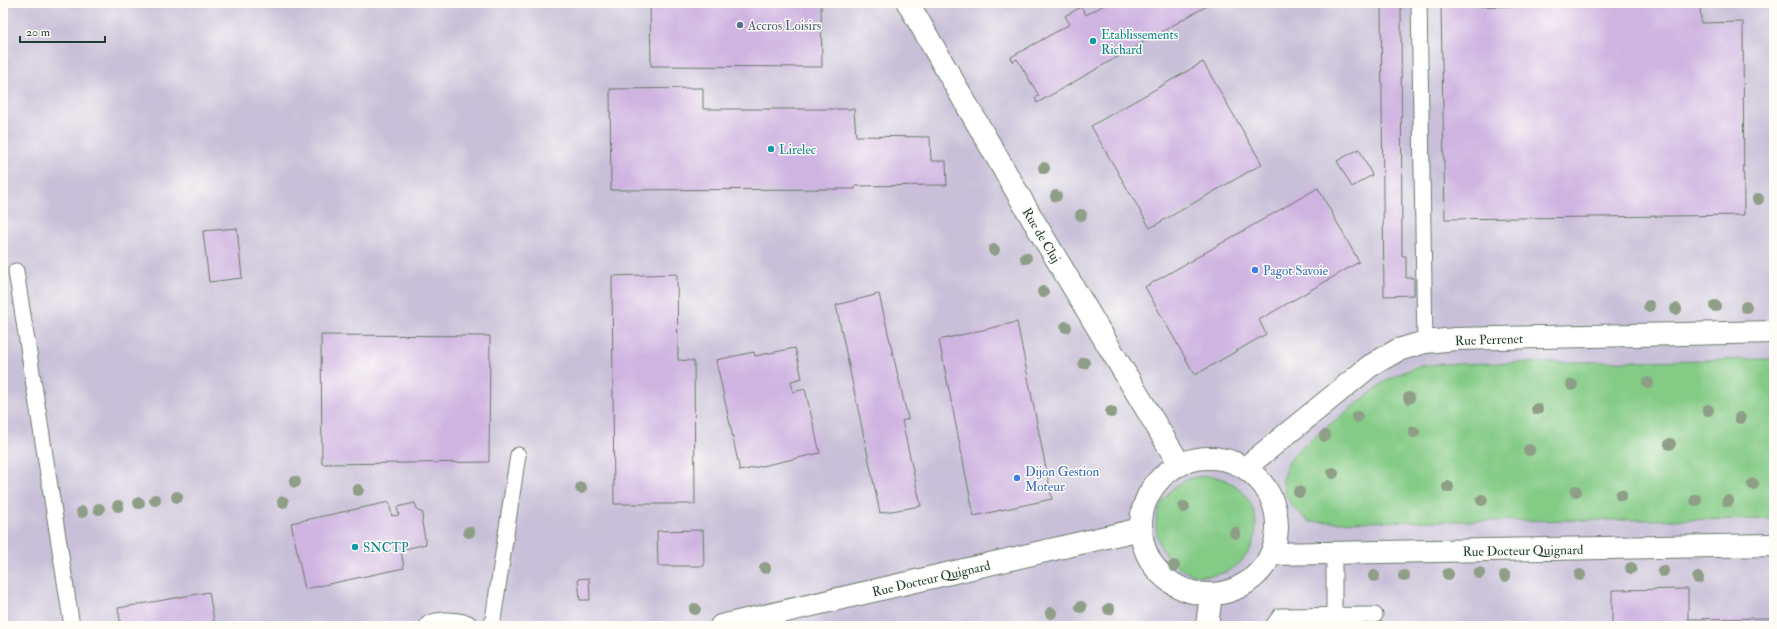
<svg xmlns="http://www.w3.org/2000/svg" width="1777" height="629" font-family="'IM FELL Double Pica',serif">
<rect width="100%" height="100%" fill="#fdfcf7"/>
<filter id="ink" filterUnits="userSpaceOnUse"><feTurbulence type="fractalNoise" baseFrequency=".025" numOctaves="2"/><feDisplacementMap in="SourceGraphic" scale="8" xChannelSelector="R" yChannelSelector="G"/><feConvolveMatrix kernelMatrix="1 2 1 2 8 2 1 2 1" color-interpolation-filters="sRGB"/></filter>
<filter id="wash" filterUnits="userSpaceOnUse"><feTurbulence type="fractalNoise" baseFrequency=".012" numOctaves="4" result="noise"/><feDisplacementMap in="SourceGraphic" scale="16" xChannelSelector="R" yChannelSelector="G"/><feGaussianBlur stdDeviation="0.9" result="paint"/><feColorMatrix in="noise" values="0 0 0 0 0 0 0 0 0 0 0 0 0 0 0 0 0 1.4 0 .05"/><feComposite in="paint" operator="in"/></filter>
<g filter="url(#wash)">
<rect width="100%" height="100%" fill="#f6ead5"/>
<rect fill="#c8bfd8" x="3" y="3" width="1771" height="623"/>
<g fill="#84cb86" stroke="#52845d">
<path d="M1774,359V519L1310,522C1280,500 1273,476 1300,448L1388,379L1418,366L1440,364Z"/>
<circle cx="1206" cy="526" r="50"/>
</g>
<g id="blocks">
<g fill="#cfb4e1">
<polygon points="650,3 821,3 822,67 651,66"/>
<polygon points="1108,3 1212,3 1037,103 1035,98 1039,96 1017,59 1013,62 1011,57 1070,24 1065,16 1081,7 1086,15"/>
<polygon points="1381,3 1401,3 1402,256 1406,256 1406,278 1414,278 1414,295 1384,296"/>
<polygon points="1700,4 1701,23 1743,22 1744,215 1445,219 1441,7"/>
<polygon points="1203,62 1262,164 1150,228 1091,126"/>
<polygon points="703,88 703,109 854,109 856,136 930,137 931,161 946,161 947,185 855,186 855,189 611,190 610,89"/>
<polygon points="1359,149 1372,175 1352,187 1337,161"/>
<polygon points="1318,188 1359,262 1259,320 1266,334 1195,375 1145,287"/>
<polygon points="237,228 242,278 209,282 203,231"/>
<polygon points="677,274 678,360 694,361 695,504 614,504 612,276"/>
<polygon points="879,294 908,419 902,421 921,506 880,513 836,305"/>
<polygon points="1017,322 1052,499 974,516 939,340"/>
<polygon points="321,335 490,336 489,462 322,464"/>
<polygon points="795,348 802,378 791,381 793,392 805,389 820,453 740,471 716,360 754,352 755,356"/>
<polygon points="389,502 392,516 399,515 397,507 415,503 418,511 423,513 422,523 426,544 401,550 404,568 305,589 291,523"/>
<polygon points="703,530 704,566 658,566 657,531"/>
<polygon points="589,578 590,600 580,600 578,579"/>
<polygon points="1688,589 1688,619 1772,618 1774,626 1612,626 1612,590"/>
<polygon points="209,592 215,626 121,626 118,608"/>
</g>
</g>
</g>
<g filter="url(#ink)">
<use href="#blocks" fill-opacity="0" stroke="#6a7a6c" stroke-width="1"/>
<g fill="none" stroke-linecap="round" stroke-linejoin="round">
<defs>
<g id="service">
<polyline points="1419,3 1425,342"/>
<polyline points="16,271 72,626"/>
<polyline points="1334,554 1334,615"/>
<polyline points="492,626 518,455"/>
<polyline points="1273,626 1280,616 1375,615"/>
</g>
<g id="minor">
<polyline points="908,3 1033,220 1180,465"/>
<circle cx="1209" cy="526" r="68"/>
<polyline points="1245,468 1370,366 1398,350 1425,342 1456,339 1774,332"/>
<polyline points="1271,554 1774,545"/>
<path d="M431,626C442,622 454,623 466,626"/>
<polyline points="721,626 1141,529"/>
<polyline points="1207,626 1211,594"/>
</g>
</defs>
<use href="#service" stroke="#6a7a6c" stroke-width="17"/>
<use href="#minor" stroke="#6a7a6c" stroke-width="24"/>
<use href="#service" stroke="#fff" stroke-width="15"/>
<use href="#minor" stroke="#fff" stroke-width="22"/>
</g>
<g fill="#8e9e87">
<circle cx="1044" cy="168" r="6"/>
<circle cx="1056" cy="196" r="6"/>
<circle cx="1758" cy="199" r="6"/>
<circle cx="1081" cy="215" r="6"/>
<circle cx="994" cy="250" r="6"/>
<circle cx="1026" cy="258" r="6"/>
<circle cx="1043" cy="292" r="6"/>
<circle cx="1649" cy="306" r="6"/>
<circle cx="1715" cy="306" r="6"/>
<circle cx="1746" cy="307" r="6"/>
<circle cx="1676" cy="309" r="6"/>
<circle cx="1066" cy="327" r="6"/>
<circle cx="1084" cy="363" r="6"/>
<circle cx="1648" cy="383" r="6"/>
<circle cx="1572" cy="385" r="6"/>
<circle cx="1409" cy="398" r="6"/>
<circle cx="1537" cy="409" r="6"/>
<circle cx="1708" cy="410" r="6"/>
<circle cx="1111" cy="412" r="6"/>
<circle cx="1357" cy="417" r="6"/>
<circle cx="1740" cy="418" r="6"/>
<circle cx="1414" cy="432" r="6"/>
<circle cx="1325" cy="436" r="6"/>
<circle cx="1670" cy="444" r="6"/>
<circle cx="1529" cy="450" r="6"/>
<circle cx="1333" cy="473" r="6"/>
<circle cx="295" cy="482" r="6"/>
<circle cx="1753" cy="484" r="6"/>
<circle cx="1448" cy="487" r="6"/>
<circle cx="581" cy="488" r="6"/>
<circle cx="358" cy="490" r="6"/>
<circle cx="1576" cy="491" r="6"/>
<circle cx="1299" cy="492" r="6"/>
<circle cx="1621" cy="495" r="6"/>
<circle cx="177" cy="497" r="6"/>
<circle cx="155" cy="500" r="6"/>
<circle cx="1482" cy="500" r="6"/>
<circle cx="1696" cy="500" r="6"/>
<circle cx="1728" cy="501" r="6"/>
<circle cx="283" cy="502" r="6"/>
<circle cx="139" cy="503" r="6"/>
<circle cx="118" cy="506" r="6"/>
<circle cx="1184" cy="507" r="6"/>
<circle cx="99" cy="509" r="6"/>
<circle cx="82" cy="512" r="6"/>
<circle cx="469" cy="532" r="6"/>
<circle cx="1235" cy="533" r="6"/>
<circle cx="1174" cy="566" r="6"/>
<circle cx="765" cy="568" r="6"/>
<circle cx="1631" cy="568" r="6"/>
<circle cx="1663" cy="571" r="6"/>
<circle cx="1479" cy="573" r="6"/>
<circle cx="1448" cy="574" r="6"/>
<circle cx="1580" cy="575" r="6"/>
<circle cx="1374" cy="576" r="6"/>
<circle cx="1404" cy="576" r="6"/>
<circle cx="1505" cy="576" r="6"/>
<circle cx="1698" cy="578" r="6"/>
<circle cx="1081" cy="607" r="6"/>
<circle cx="695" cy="609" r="6"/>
<circle cx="1109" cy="609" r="6"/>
<circle cx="1051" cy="613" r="6"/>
</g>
</g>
<circle fill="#5c6f8a" stroke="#fdfcf7" stroke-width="1.5" cx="740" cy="25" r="4"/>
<g fill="#0f9aa8" stroke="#fdfcf7" stroke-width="1.5">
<circle cx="1093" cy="41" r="4"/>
<circle cx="771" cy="149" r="4"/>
<circle cx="355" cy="547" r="4"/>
</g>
<g fill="#3f7fe0" stroke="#fdfcf7" stroke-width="1.5">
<circle cx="1255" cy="270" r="4"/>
<circle cx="1017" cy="478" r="4"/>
</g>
<g text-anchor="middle" stroke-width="3" stroke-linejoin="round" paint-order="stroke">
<g font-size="13" fill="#4e5e75" stroke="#fdfcf7" text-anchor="start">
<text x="748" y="30">Accros Loisirs</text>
</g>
<g font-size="13" fill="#0d838f" stroke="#fdfcf7" text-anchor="start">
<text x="1101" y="39">Etablissements<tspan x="1101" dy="15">Richard</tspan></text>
<text x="779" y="154">Lirelec</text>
<text x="363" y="552">SNCTP</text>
</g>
<g font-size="13" fill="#1f3d34" stroke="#fdfcf7">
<text transform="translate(1042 235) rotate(59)" y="5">Rue de Cluj</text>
<text transform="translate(1489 339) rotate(-2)" y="5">Rue Perrenet</text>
<text transform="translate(1523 550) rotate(-1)" y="5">Rue Docteur Quignard</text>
<text transform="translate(931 578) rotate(-13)" y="5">Rue Docteur Quignard</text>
</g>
<g font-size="13" fill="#366cbe" stroke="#fdfcf7" text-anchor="start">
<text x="1263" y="275">Pagot Savoie</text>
<text x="1025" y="476">Dijon Gestion<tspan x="1025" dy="15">Moteur</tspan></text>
</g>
</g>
<rect width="1777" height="629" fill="none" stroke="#fdfcf7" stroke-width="16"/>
<path d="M20 36v6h85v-6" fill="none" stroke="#1f3d34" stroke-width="2"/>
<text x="26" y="36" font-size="12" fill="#1f3d34" stroke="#fdfcf7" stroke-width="3" paint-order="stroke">20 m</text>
</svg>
